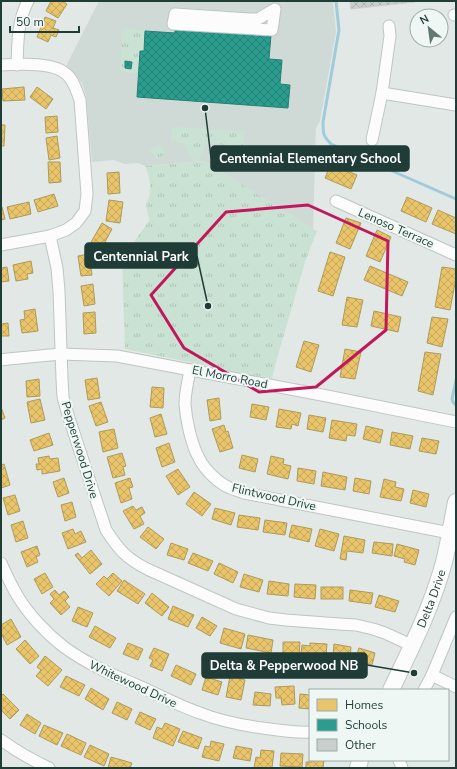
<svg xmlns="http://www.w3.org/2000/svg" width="457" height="769" font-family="'Nunito Sans',sans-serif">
<defs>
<pattern id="park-tufts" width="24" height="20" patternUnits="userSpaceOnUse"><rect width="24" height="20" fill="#cae2d4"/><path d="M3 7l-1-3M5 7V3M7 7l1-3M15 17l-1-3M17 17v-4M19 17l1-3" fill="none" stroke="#adc3b7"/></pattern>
<pattern id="homes-cross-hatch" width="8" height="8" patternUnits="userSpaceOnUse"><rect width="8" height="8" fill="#e9c46a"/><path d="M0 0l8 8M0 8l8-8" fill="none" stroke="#c7a95c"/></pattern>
<pattern id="schools-cross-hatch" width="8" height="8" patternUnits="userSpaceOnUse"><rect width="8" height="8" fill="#2a9d8f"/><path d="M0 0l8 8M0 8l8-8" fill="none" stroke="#238176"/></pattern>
<pattern id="building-cross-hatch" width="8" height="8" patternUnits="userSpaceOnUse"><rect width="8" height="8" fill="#c9cfcd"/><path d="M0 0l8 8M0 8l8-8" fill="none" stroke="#acb3b1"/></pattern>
</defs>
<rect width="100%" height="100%" fill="#e2e8e6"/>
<polygon fill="#cfdad6" points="99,1 333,1 336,32 320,121 316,128 313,229 204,161 145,166 138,163 125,164 113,160 92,162 86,95 82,83 73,72 66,66"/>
<g fill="url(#park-tufts)">
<polygon points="126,28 145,31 144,51 140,51 139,74 120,71 122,31"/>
<polygon points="172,127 245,131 243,149 223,147 220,144 205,144 201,157 196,161 190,158 184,143 171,140"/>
<polygon points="160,144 166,153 156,160 150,150"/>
<path d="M204,161L317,231L305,262L276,362L272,379L125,349L122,259L149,221L146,203C153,195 150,176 145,166Z"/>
</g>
<polygon fill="#cae2d4" points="257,155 279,157 278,171 256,170"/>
<g fill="url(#homes-cross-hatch)" stroke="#ac9b5b">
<polygon points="51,1 61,1 67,4 58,18 46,11"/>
<polygon points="45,17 56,21 53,28 59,30 56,37 51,35 48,42 37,37"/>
<polygon points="24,87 25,100 3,101 2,89"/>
<polygon points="37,87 53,99 46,109 30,97"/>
<polygon points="57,116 58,132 46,133 45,117"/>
<polygon points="1,125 5,125 4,146 1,146"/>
<polygon points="57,136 60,158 49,160 46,138"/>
<polygon points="48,162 60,162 61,182 49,183"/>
<polygon points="331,164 357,175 351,189 325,178"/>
<polygon points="119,172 120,193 108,194 107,173"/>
<polygon points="54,194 58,206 38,212 34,200"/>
<polygon points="407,197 432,208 426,222 401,211"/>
<polygon points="109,200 123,202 120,223 106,221"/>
<polygon points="29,202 31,214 10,219 7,207"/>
<polygon points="2,207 5,219 1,220 1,208"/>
<polygon points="438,210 456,218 456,234 432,224"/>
<polygon points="346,218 361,223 350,249 336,243"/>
<polygon points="102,223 112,229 105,242 108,244 103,252 90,244"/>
<polygon points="377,230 391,237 380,262 366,256"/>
<polygon points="330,252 345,257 333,296 318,291"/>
<polygon points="89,254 92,275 81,276 78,256"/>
<polygon points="31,261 33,273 27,274 28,279 16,281 13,265"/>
<polygon points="370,266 408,282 402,296 364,280"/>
<polygon points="7,267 9,281 1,282 1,268"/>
<polygon points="442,267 456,269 456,278 450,310 435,307"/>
<polygon points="93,284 95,304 84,306 81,286"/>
<polygon points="347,297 363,300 357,327 342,325"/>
<polygon points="35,309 38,331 22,333 20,320 25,319 24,311"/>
<polygon points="374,311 401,317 398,332 371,326"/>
<polygon points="95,312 96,333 84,334 83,313"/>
<polygon points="432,317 448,319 442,347 427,343"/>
<polygon points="8,323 9,336 1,336 1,324"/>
<polygon points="304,341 319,345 311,372 296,367"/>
<polygon points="345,349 361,352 355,379 340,377"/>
<polygon points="425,352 441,354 433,395 418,391"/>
<polygon points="97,378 100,398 88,400 85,380"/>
<polygon points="39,379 40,396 27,397 26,381"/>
<polygon points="152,387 164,388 163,408 150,407"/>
<polygon points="219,398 221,419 210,421 207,400"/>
<polygon points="40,399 45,420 31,423 27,402"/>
<polygon points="101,402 108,422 96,426 89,406"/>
<polygon points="252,404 269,407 266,420 250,417"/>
<polygon points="1,407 5,418 1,420"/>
<polygon points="279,409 301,413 298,426 292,424 291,429 276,427"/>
<polygon points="161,414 167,434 155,437 150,418"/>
<polygon points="309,415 326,418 323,432 307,429"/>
<polygon points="332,420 357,424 355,436 347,435 346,441 329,438"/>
<polygon points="224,425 226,432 228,431 233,448 220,452 212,429"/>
<polygon points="366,426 383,430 380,443 363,439"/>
<polygon points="114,429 118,448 103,452 99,432"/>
<polygon points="392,432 413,436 410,449 390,445"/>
<polygon points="49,433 53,445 34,451 30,440"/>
<polygon points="422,438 439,441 436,454 419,451"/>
<polygon points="169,443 175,462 162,467 156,448"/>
<polygon points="122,453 126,466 123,467 125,475 113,478 107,457"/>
<polygon points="242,455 258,459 255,472 239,468"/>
<polygon points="49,456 50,459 58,458 60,471 42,474 42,469 37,470 36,464 39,464 38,458"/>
<polygon points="271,456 284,459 283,464 291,466 288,479 267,474"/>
<polygon points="4,464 10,485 1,488 1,465"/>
<polygon points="298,468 316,471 314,484 297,481"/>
<polygon points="178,469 190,487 178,495 166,476"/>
<polygon points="323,472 347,477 345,490 321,486"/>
<polygon points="64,478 69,493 58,497 53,482"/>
<polygon points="130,478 133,487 129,488 132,499 121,503 115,483"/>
<polygon points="355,478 371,481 369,494 353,491"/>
<polygon points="384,479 396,482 395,487 404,489 401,501 380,497"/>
<polygon points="413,490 429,494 426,507 410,503"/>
<polygon points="194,492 211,504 202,516 186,504"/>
<polygon points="15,495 20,511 8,515 3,498"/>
<polygon points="72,502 76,517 65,521 61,505"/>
<polygon points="133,506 136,510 142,507 145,513 140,516 144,524 134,529 123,511"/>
<polygon points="215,508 235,513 231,525 212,519"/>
<polygon points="239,515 260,518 258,530 237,527"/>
<polygon points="265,520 287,523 285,535 263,532"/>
<polygon points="23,521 28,538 16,542 11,525"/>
<polygon points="292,525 312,529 309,542 289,537"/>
<polygon points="148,527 164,539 156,549 140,537"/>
<polygon points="73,529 75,534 81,531 86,542 68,549 62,533"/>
<polygon points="320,529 339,534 334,551 315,546"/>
<polygon points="344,536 365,540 363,553 347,551 346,560 340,559"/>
<polygon points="374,542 393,544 392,556 372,553"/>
<polygon points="171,543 188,549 184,560 167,555"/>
<polygon points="397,544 419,550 415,565 404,562 405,559 394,556"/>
<polygon points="37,546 40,555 36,557 38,562 27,567 21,552"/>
<polygon points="91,550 102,564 90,574 75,555 78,553 82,558"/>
<polygon points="193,553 213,561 208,571 188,563"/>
<polygon points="219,563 238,572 233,583 214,574"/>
<polygon points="45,573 53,587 42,594 34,579"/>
<polygon points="113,573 122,581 109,596 96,584 104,576 107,579"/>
<polygon points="244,574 263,580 259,592 240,587"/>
<polygon points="124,580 145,594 138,604 117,591"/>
<polygon points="269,581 289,584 288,596 267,594"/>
<polygon points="295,584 316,585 315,599 294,597"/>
<rect x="321" y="587" width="22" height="12"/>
<polygon points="55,590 59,595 64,591 69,597 65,601 70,607 61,615 50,603 54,599 50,594"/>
<polygon points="350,590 373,593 371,604 349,601"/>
<polygon points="152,593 169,607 162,616 145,603"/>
<polygon points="379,595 399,601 395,612 375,607"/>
<polygon points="173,606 194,615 188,627 168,619"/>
<polygon points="78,607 93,613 87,627 72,621"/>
<polygon points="202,617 217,626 210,636 196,628"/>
<polygon points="11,619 21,637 7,645 1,633 1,625"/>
<polygon points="95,626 116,638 110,648 89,637"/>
<polygon points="224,628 245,634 241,649 220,643"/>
<polygon points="248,635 273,640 271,653 246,648"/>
<polygon points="25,640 39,656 30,664 16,649"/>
<polygon points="283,642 300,642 299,654 283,654"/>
<polygon points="128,643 143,649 138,660 123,654"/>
<polygon points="310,643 327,644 326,656 309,655 309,654 301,653 302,645 310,646"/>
<polygon points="334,644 351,647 350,659 333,657"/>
<polygon points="154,648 169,654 162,671 150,666 153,660 149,658"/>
<polygon points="359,648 375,653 372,665 355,660"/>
<polygon points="45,656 62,670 48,686 36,676 41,670 37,667"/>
<polygon points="176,665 196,674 191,685 171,676"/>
<polygon points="66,676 85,685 79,696 60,687"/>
<polygon points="230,676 245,680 241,700 226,697"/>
<polygon points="206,677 222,682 218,695 202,690"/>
<polygon points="294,686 295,704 282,705 281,698 276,698 275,687"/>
<polygon points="91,688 109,699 103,710 85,699"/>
<polygon points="255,692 271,694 270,706 253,705"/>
<polygon points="3,694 19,710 10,719 1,710 1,696"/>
<polygon points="300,694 310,695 310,709 299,708"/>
<polygon points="117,702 132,709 127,720 112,713"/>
<polygon points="140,712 156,719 150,730 135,723"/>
<polygon points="27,714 41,723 35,734 20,725"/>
<polygon points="165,723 180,729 173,746 153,738 157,727 162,729"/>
<polygon points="44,725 63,733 57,745 39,736"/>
<polygon points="183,731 202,738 198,749 178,742"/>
<polygon points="67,734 86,743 81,755 61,746"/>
<polygon points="211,741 224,744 219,761 202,757 205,746 210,747"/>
<polygon points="90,745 109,754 104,766 84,757"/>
<polygon points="236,746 252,749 250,761 233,758"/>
<polygon points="261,750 274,751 272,768 254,768 256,757 260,758"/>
<polygon points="281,753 303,754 302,767 280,766"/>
<polygon points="111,757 132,763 130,768 108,768"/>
<polygon points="312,760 324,760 323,768 306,768 306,762 312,762"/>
</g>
<g fill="url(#schools-cross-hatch)" stroke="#278075">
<polygon points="175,28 271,35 269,59 282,60 280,84 290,85 288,108 137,97 140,51 144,51 145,31 175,33"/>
<polygon points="125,61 132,62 131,69 125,68"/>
</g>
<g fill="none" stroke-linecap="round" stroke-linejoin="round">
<g stroke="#a0cbd9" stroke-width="3">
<path d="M336,1L339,30L323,122C323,133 323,136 331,144L456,199"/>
<polyline points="456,380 452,399 453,402 456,405"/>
</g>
</g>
<polygon fill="url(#building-cross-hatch)" stroke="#cbd1cf" points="350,1 415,1 415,2 351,9"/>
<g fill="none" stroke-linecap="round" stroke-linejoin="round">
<defs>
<g id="street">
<polygon points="275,9 272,30 173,24 175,14 249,19 258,19"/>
<polyline points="454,15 456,15"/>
<path d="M1,65C18,64 52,62 65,73C73,78 77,92 80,100L87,194L85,211L76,223L66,230L50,236L1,245"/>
<path d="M17,65C18,42 17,22 28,1"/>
<polyline points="382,93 456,105"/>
<polyline points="372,140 382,93 390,36 389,26"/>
<polyline points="336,201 456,255"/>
<path d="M50,236L57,268L59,291L62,379L63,397L68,415L106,530C119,550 126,558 147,569L236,609L269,618L286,620L339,624L356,625L373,629L385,633L413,646"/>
<polyline points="1,360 8,359 61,354 117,356 327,396 456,422"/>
<path d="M190,370C188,381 185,393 185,404C186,419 191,444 199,458C204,469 218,483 230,488C234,490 240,491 244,493L450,533"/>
<path d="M1,563C6,574 11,585 17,595C28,614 47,634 64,647C87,664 113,675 139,686C159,695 179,706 200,713C220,721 241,725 262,728C278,730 294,733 310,732"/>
<polyline points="432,675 456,687"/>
<polyline points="424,690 432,675 456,617"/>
<path d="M1,740C16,751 32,760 49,768"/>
<polyline points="399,760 402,768"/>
</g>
<g id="secondary">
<path id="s1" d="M391,690C411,648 432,607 444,562C449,542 452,522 456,502"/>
<polyline points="358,768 360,760"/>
</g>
</defs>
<use href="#street" stroke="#bfc5c3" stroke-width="13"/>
<use href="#secondary" stroke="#bdc6c3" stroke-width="18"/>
<use href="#street" stroke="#fbfcfb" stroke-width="11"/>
<use href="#secondary" stroke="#fbfcfb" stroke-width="16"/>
</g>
<path fill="none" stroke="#c2185b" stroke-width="3" stroke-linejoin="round" d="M308,205L388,241L386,330L316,387L259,392L184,348L151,295L226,212Z"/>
<g text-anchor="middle" stroke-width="4" stroke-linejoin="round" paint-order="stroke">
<g font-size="12" fill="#1f3c37" stroke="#eff7f4">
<text transform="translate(396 228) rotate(24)" y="4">Lenoso Terrace</text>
<text transform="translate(230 377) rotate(11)" y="4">El Morro Road</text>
<text transform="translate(80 450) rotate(73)" y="4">Pepperwood Drive</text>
<text transform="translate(274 497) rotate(13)" y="4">Flintwood Drive</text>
<text dy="4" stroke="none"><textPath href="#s1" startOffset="100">Delta Drive</textPath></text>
<text transform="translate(133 684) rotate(25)" y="4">Whitewood Drive</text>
</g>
</g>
<path fill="none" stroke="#1f3c37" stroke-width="1.5" d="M205 108L211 158M208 306L197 256M414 673L367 665"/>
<g fill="#1f3c37" stroke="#eff7f4" stroke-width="1.5">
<circle cx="205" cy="108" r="4"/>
<circle cx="208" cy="306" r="4"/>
<circle cx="414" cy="673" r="4"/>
</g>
<g fill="#1f3c37" stroke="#1f3c37" stroke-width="1.5">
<rect x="211" y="146" width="198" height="25" rx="4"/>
<rect x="85" y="243" width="112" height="25" rx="4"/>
<rect x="202" y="653" width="165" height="25" rx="4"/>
</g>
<g font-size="13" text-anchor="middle" font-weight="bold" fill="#fff">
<text x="310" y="163">Centennial Elementary School</text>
<text x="141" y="261">Centennial Park</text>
<text x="284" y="670">Delta &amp; Pepperwood NB</text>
</g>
<rect width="457" height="769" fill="none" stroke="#1f3c37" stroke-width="4"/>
<rect x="309" y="689" width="140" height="72" fill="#eff7f4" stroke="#9caca8"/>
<rect x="317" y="699" width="20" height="12" fill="#e9c46a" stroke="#9caca8"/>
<text x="345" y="709" font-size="12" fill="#1f3c37">Homes</text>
<rect x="317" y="719" width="20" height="12" fill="#2a9d8f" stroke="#9caca8"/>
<text x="345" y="729" font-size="12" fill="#1f3c37">Schools</text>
<rect x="317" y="739" width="20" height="12" fill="#c9cfcd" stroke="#9caca8"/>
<text x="345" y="749" font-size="12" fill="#1f3c37">Other</text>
<g transform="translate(429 28) rotate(331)"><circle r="19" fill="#eff7f4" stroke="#9caca8"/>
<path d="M0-3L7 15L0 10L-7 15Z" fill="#637874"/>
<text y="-6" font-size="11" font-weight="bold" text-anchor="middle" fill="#1f3c37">N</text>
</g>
<path d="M10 26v6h69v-6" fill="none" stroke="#1f3c37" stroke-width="2"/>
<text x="16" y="26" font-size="12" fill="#1f3c37" stroke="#eff7f4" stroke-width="3" paint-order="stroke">50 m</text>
</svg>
